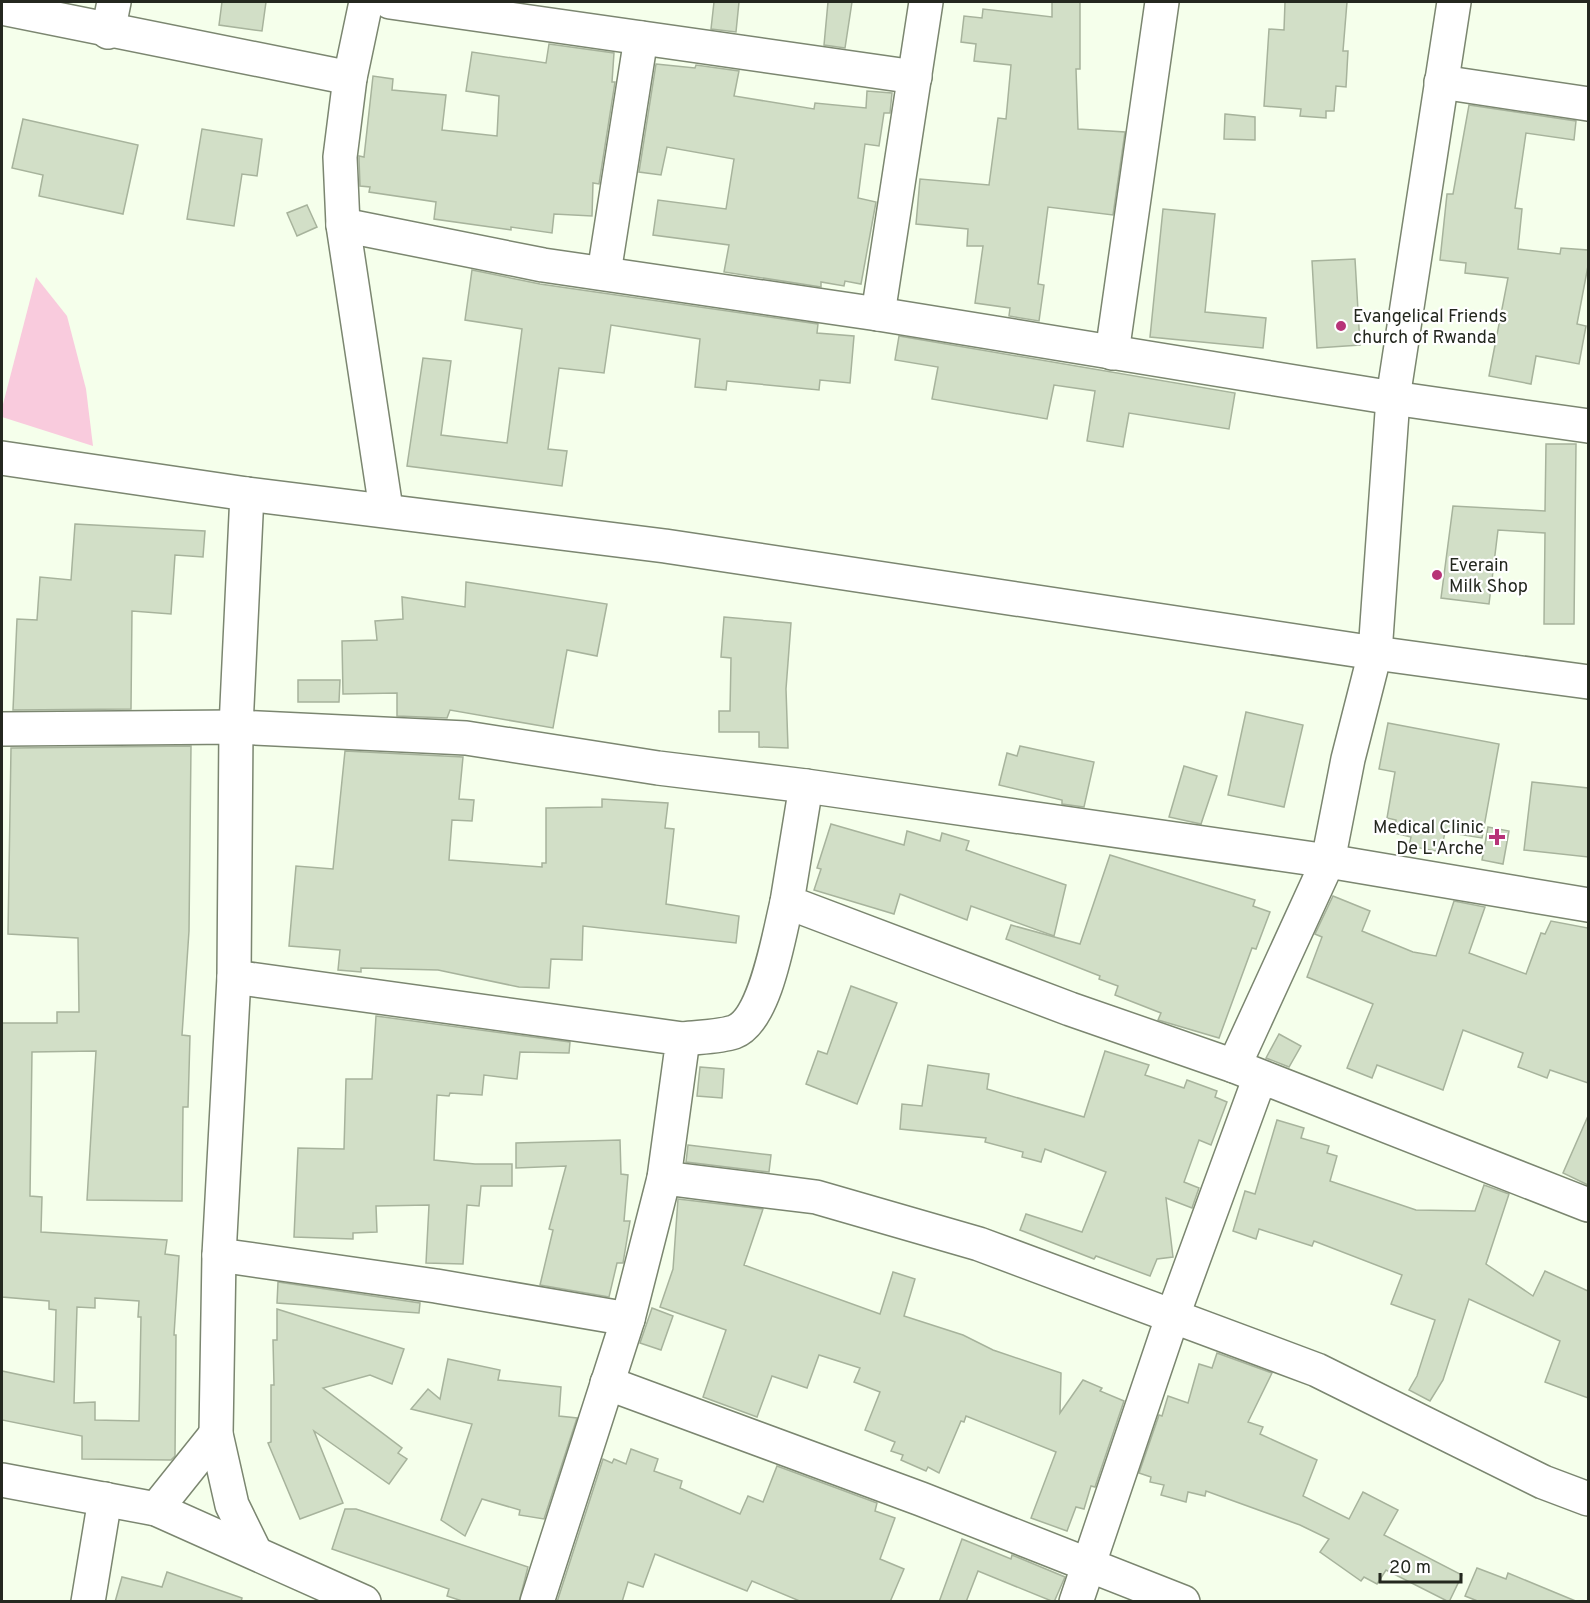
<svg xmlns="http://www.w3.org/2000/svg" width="1590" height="1603" font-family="Overpass,sans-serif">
<rect width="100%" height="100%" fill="#f5ffeb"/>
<polygon fill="#f9cbdd" points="36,277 67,316 86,389 93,446 2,417 2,408"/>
<g fill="#d2dfc7" stroke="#a7b39c" stroke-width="1.5" fill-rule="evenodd">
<polygon points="222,2 266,2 262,31 219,25"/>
<polygon points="714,2 739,2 736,32 711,29"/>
<polygon points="828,2 852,2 845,48 824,45"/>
<polygon points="1052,2 1080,2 1080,69 1076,69 1078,129 1125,132 1113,215 1048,207 1038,284 1044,285 1039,321 1009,316 1010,308 975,303 983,246 967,246 968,229 916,224 920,179 989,185 998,118 1006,119 1011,65 974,61 976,44 961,42 964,16 982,18 983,9 1052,17"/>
<polygon points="1285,2 1347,2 1343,51 1348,51 1346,87 1336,86 1334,111 1326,111 1326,118 1300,116 1301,109 1264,106 1269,29 1284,30"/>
<polygon points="549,44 614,53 612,82 615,82 599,184 593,183 592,216 554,214 552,233 511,227 511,230 434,219 436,202 369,192 370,187 360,186 359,159 359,156 364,157 373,76 393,79 392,90 446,95 442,130 497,136 499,96 466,91 472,52 546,63"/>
<polygon points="656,64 695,68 696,65 739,71 734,96 814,109 815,103 866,108 867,91 892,93 890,113 884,113 879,146 865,144 858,198 876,202 861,284 845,281 844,286 821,282 821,287 724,272 729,245 653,235 658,200 726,209 734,159 667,147 661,175 639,172"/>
<polygon points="1469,105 1576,121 1574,140 1526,133 1515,208 1522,209 1518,249 1560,254 1561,248 1588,250 1588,266 1577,324 1586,326 1579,364 1536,356 1531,384 1489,376 1508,278 1465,273 1466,263 1440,260 1447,194 1453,194"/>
<polygon points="1225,114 1255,117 1255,140 1224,139"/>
<polygon points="23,119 138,145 123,214 39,196 43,175 12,168"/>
<polygon points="202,129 262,139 257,176 242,174 234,226 187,219"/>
<polygon points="307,205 317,227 297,236 287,213"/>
<polygon points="1163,209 1215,214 1205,312 1266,318 1263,348 1150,337"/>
<polygon points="1355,259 1360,345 1317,348 1312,261"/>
<polygon points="472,270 540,284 818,324 817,333 854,336 850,383 820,380 819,390 727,381 726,390 695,387 700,339 611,325 604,373 559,368 548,449 567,451 562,486 407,466 423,358 451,361 441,435 507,443 522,329 465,320"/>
<polygon points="899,336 1235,393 1229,429 1129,413 1123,447 1087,441 1095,391 1054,385 1047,419 932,399 938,367 895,360"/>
<polygon points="1546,444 1576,444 1574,624 1544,624 1545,533 1498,530 1489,604 1441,598 1453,506 1545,511"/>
<polygon points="75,524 205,531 203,557 175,555 171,614 132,611 131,709 13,710 17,619 37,620 40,577 71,580"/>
<polygon points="466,582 607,604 597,656 567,650 553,728 450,710 447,718 397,716 397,693 343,694 342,641 377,640 375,621 403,619 402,597 465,607"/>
<polygon points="724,617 791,623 786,689 788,748 759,747 759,732 719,732 719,711 730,711 731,658 721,657"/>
<polygon points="298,680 340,680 339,702 298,702"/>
<polygon points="1246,712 1303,725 1284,807 1228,795"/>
<polygon points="1388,723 1499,744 1482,838 1445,832 1441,852 1409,846 1411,837 1394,833 1396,820 1387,818 1395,772 1379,769"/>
<path d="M191,746L189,931L182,1035L190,1036L188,1107H183L182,1201L87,1200L96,1051L32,1052L30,1196L42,1197L41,1232L167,1240L165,1254L179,1256L174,1335H176L175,1456L171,1460L82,1459V1436L2,1420V1371L54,1382L56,1310L49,1309V1301L2,1297V1023H57V1012H79L78,938L8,934L11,748ZM95,1298L139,1301L138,1317H141L139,1421L95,1420V1402L74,1403L77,1307L95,1308Z"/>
<polygon points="1020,746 1094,762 1084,807 1062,804 1062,800 999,785 1007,753 1017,756"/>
<polygon points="345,751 463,757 459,799 474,800 472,821 452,820 449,860 542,867 542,863 546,863 546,808 602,807 602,799 668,803 665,828 674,829 666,904 739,916 736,943 583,926 582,960 551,959 549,988 519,987 438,970 361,968 361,972 338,970 340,950 289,946 296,866 333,869"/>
<polygon points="1184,766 1217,776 1201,824 1169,817"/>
<polygon points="1532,782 1588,788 1588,857 1524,850"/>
<polygon points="831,824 904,845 907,831 940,841 942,833 969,841 966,850 1066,885 1054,936 971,906 967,920 900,894 894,914 814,890 821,869 817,868"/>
<polygon points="1488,827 1509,831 1503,864 1482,860"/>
<polygon points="1110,855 1255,900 1253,906 1270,912 1256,949 1252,948 1219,1038 1158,1020 1161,1013 1115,995 1118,986 1099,979 1100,976 1006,939 1011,925 1080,944"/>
<polygon points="1333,896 1370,911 1362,931 1413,952 1436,956 1454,901 1485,907 1469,953 1526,974 1541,933 1545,934 1551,921 1588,928 1588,1083 1550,1070 1547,1078 1518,1067 1523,1053 1463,1030 1443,1090 1377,1065 1372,1078 1347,1068 1373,1004 1307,977 1322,937 1315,934"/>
<polygon points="851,986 897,1003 857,1104 806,1084 818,1051 827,1054"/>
<polygon points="376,1016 570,1042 569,1053 520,1052 517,1079 484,1075 482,1095 450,1093 449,1096 437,1095 434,1160 475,1164 512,1164 512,1186 481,1186 479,1206 467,1205 463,1264 426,1263 429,1205 376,1206 377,1232 353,1233 353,1239 294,1237 298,1148 344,1149 346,1079 372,1079"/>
<polygon points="1279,1034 1301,1046 1289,1067 1266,1058"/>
<polygon points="1105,1051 1149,1065 1145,1075 1184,1088 1187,1080 1217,1091 1215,1097 1227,1102 1211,1145 1199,1140 1184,1182 1199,1188 1192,1208 1166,1198 1173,1257 1157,1259 1150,1276 1096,1256 1094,1259 1020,1230 1026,1214 1082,1232 1106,1172 1045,1149 1041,1162 1022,1157 1023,1152 985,1142 986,1138 900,1129 902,1104 922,1106 928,1065 989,1074 987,1089 1084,1117"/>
<polygon points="700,1067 724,1069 722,1098 697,1096"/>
<polygon points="1588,1116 1588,1185 1563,1173"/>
<polygon points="1277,1120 1304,1128 1301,1138 1329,1146 1327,1153 1337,1156 1330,1181 1416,1210 1475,1211 1484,1185 1509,1194 1486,1264 1533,1296 1545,1271 1588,1291 1588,1398 1545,1382 1560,1341 1469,1299 1443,1380 1430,1401 1409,1390 1417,1376 1435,1320 1391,1304 1402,1275 1314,1241 1312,1246 1259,1229 1256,1239 1233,1231 1245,1191 1255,1194"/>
<polygon points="620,1140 621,1174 628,1175 624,1221 630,1221 623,1263 617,1263 609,1297 540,1285 553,1230 549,1229 566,1166 516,1168 516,1143"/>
<polygon points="688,1145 771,1155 769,1172 686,1162"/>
<polygon points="678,1199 763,1209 744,1265 880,1314 893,1272 915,1279 904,1316 963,1335 993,1350 1061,1373 1060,1413 1083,1380 1102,1388 1100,1391 1124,1401 1095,1487 1091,1486 1084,1509 1076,1507 1067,1531 1031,1518 1056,1452 966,1416 964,1422 961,1421 939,1473 928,1467 926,1471 901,1460 903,1455 891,1451 895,1442 865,1430 880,1392 854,1382 860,1368 819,1355 807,1388 772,1376 757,1417 703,1397 726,1330 660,1307 673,1269"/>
<polygon points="278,1282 420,1303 419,1313 277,1303"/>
<polygon points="652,1308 673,1316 661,1350 640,1343"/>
<polygon points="277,1309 404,1349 392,1384 370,1375 323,1388 402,1448 398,1453 407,1459 389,1484 314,1431 343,1503 300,1519 268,1443 271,1442 271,1385 274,1385 273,1340 277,1340"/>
<polygon points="1217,1353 1272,1373 1248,1422 1263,1427 1260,1434 1317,1460 1303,1496 1349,1519 1363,1492 1398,1510 1384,1535 1462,1575 1449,1602 1386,1570 1377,1584 1364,1577 1361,1581 1320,1552 1329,1539 1300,1525 1206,1491 1205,1496 1188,1492 1186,1502 1161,1495 1164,1485 1150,1482 1151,1477 1139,1473 1159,1415 1162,1416 1168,1396 1188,1403 1199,1364 1212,1368"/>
<polygon points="448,1359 500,1370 498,1380 561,1387 559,1416 577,1418 544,1519 519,1515 520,1510 482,1499 465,1536 441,1520 472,1424 411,1409 428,1389 440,1399"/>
<polygon points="631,1449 658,1459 654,1471 682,1481 680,1488 740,1514 748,1496 763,1502 777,1466 877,1503 875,1511 895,1518 880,1559 904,1569 890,1602 802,1602 752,1581 747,1591 655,1554 643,1587 628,1582 622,1602 557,1602 603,1459 612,1463 614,1459 626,1464"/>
<polygon points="345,1509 356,1509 528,1567 519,1602 465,1602 447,1596 449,1589 332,1549"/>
<polygon points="962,1539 1011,1559 1012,1555 1065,1577 1054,1602 978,1571 966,1602 939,1602"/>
<polygon points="1477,1568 1506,1579 1508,1573 1578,1602 1480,1602 1465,1596"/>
<polygon points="167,1572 242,1598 241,1602 115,1602 122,1577 162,1587"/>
</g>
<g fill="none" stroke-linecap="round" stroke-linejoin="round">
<defs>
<g id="minor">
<polyline points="366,2 350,78 340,157 343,225 386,509"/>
<polyline points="390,2 915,77"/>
<polyline points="2,8 350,78"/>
<polyline points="108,32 114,2"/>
<polyline points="1441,82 1588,104"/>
<polyline points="343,225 543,265 878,314 1393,398 1588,426"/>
<polyline points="604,273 641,38"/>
<polyline points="878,314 926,2"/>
<polyline points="1112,353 1162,2"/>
<polyline points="2,458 247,494 665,546 1375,653 1588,682"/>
<polyline points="247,494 236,727 234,977 219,1255 216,1434 232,1505 255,1552"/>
<polyline points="2,729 236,727 466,738 658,768 806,786 1328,861 1588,905"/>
<polyline points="806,786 787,902 1070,1009 1234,1066 1588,1205"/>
<polyline points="234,977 683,1039 664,1178 628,1319 537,1602"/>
<path d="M683,1039C699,1037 719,1037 734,1032C766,1020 779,934 787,902"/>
<polyline points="1234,1066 1328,861 1348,759 1375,653 1393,398 1454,2"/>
<polyline points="664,1178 816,1197 979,1244 1317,1370 1543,1482 1588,1499"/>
<polyline points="219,1255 436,1286 628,1319"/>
<polyline points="607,1383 921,1499 1183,1602"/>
<polyline points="2,1480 156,1509 364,1602"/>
<polyline points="156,1509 216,1434"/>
<polyline points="88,1602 105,1499"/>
<polyline points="1076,1602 1173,1315 1260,1077"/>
</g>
</defs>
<use href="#minor" stroke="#7b8670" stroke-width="36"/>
<use href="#minor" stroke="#fff" stroke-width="33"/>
</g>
<g fill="#b73378" stroke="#fff" stroke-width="2">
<circle cx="1341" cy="326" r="6"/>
<circle cx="1437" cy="575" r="6"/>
<path d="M1494 828h6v6h6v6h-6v6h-6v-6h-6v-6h6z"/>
</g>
<g text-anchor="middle" stroke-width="4.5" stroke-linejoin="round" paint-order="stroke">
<g font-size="18" fill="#24281f" stroke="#fff" text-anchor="start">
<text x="1353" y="322">Evangelical Friends<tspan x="1353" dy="21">church of Rwanda</tspan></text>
<text x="1449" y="571">Everain<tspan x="1449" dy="21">Milk Shop</tspan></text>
<text x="1484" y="833" text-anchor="end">Medical Clinic<tspan x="1484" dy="21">De L'Arche</tspan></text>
</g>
</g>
<rect width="1590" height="1603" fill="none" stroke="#24281f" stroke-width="6"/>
<path d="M1380 1573v9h81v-9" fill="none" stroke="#24281f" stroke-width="3"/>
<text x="1389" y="1573" font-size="18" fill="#24281f" stroke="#ffffff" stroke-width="4.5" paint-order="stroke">20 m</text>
</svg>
